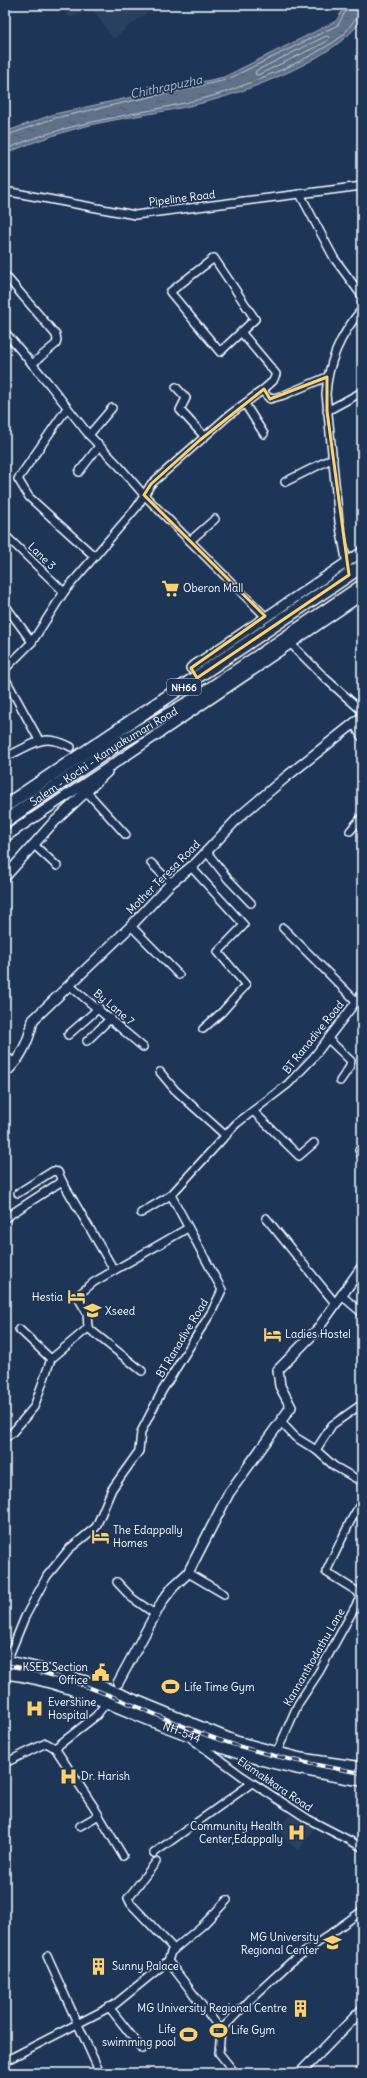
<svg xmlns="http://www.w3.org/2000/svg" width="367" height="2078" font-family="Delius,sans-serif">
<defs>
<pattern id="water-ripples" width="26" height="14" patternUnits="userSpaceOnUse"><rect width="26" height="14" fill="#617289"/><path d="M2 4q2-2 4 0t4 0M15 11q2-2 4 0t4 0" fill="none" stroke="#555d67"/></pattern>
</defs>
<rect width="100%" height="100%" fill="#1d3557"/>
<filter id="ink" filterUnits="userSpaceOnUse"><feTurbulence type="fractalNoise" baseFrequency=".025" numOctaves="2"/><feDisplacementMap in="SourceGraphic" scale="8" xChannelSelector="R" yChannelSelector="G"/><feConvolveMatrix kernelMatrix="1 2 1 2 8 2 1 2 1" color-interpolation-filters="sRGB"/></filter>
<g filter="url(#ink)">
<g fill="#2a4161">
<polygon points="61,5 157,5 113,39 93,9 69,18"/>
<polygon points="292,1813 315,1827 299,1850 287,1842 278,1828"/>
</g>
<path fill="url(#water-ripples)" stroke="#a0aab8" d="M346,5H362C362,10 363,16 361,20C338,58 244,93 202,103C163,113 122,117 82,127C56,134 30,143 5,154V132L54,114L224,77L336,21Z"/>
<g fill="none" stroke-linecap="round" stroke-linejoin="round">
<g stroke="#c0c7d0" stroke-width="1">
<polygon points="327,36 330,38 324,43 258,75 255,74 256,71"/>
<polyline points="5,136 55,118 226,80 338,25 349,5"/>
<path d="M5,150C67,121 135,116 201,99C223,94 245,85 266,76C292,66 318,53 341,37C348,32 353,17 362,16"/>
</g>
<defs>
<g id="street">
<polyline points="5,191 135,215 362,186"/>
<polyline points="300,194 334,258 362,296"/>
<polygon points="214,258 255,319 220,352 170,292"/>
<polyline points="5,275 56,335 57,340 56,344 32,364"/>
<polyline points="5,332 49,384 89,435 119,466 144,495 265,616"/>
<polyline points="241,332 276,374 273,381 264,389"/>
<polyline points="176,387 186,398 180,410 204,436"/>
<polyline points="245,404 264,434"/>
<polyline points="67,408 18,479 29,497 94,556"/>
<polyline points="327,411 362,392"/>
<polyline points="89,435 112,408"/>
<polyline points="79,472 99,446"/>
<polyline points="285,482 333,458"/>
<polyline points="5,535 64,592"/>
<polyline points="190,541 215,519"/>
<path d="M349,575L339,522L326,394C328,361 341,334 362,309"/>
<polyline points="5,605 32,642 64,592 137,507 151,484 228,416 264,389 265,394 270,399 284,395 327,377"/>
<polyline points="292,645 326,679 362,711"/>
<polyline points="259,666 362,596"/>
<polyline points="5,669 32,642"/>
<polyline points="5,678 39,740"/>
<path d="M5,757C33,746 41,731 71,747"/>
<polyline points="87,792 126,835"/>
<polyline points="350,831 362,817"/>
<polyline points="34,845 57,866"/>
<polyline points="206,851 228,879 251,903"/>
<polyline points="151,863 171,883"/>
<polyline points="191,867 244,925 218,952 246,985 222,1012 203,1029"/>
<polyline points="131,926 179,975"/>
<polyline points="283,928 356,1001"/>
<polyline points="69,985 143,1047"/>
<polyline points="68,1035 99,1008"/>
<polyline points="328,1039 351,1061 349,1068 340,1081"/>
<polyline points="87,1041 111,1018"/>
<polyline points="5,1055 14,1063"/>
<polyline points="160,1072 175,1090 226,1136"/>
<polyline points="253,1111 299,1156 314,1143"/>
<polyline points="359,1150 362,1156"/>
<polyline points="18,1193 53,1171 58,1172 62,1181"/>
<polyline points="141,1213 171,1195"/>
<polyline points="5,1218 62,1181 114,1270"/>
<polyline points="266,1218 335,1303"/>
<polyline points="341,1295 362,1313"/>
<polyline points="88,1328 142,1371"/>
<polyline points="19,1329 51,1359"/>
<polyline points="281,1422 295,1437 316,1450 334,1466 362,1482"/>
<polyline points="5,1438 12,1433 34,1407 51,1359 88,1328 87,1313 77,1296 94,1282 188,1228"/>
<polyline points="316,1450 332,1425 362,1404"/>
<polyline points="188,1573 224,1594"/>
<polyline points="117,1582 132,1598 155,1614"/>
<polyline points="6,1663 25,1617 47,1576 69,1549 96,1527 112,1489 139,1451 141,1432 162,1391 212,1311 222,1290 171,1195 236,1124 288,1084 313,1058 362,994"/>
<polyline points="106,1703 96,1716 55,1748 94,1807 123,1856"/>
<polyline points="193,1740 242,1776 308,1819 362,1847"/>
<polyline points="277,1752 298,1704 319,1672 360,1598 358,1592 326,1572 350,1522 362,1501"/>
<polyline points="5,1763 46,1743 55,1748"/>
<polyline points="80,1826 99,1815"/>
<polyline points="154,1853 252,1783"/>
<polyline points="156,1862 128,1898 131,1904 174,1949"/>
<polyline points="47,1956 100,2073"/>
<polyline points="168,1961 221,2030 251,1999 291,1962 362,1911"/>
<polyline points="168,1961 171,1952 204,1924 227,1900"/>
<polyline points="109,2007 142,2049"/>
<polyline points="221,2030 219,2053 235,2073"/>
<polyline points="5,2061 114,2005 168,1961"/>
</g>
<g id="secondary">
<polyline points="191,668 362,552"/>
<polyline points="355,723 362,736"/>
<polyline points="5,837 259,666"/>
<polyline points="5,877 51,825 107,772"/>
<path d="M5,1073C21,1059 29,1041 33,1020L131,926L171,883L196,863L239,817L286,777L362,717"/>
<polyline points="118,1683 163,1600 173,1587 188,1573 229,1493 291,1407 280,1386 278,1370 317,1330 362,1267"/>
<polyline points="300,2073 362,2010"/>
</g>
<g id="primary">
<polyline points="5,1661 52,1672 99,1686 236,1742 301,1759 362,1768"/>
<path id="s1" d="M5,1673C60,1679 110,1704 160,1724C188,1734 215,1746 243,1754C282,1766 322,1774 362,1780"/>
</g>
<g id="highway">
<polyline points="5,806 362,566"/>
<path id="s2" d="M5,821L118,744L195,699L362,586"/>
</g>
</defs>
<use href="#street" stroke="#fff" stroke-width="10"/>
<use href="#secondary" stroke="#fff" stroke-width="12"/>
<use href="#primary" stroke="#fff" stroke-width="14"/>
<use href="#highway" stroke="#fff" stroke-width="15"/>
<use href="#street" stroke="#1d3557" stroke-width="7"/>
<use href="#secondary" stroke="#1d3557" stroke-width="9"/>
<use href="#primary" stroke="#1d3557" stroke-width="11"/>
<use href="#highway" stroke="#1d3557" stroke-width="12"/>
<defs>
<path id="rail" d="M5,1665C75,1675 140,1710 206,1735C256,1754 309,1764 362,1773"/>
</defs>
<use href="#rail" stroke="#fff" stroke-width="4"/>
<use href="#rail" stroke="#1d3557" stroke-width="2.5" stroke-dasharray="8" stroke-linecap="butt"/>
</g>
</g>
<path fill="none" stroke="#ffd166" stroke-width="3" stroke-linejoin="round" d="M327,377V411L349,575L197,678L191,668L265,616L144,495L151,484L200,440L264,389L270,399Z"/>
<defs>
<symbol id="supermarket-bare" viewBox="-9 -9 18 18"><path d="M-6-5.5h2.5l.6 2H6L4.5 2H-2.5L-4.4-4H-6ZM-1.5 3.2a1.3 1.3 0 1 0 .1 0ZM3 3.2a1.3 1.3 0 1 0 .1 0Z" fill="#ffd166" stroke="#1d3557" stroke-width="2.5" paint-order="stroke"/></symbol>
<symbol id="hotel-bare" viewBox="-9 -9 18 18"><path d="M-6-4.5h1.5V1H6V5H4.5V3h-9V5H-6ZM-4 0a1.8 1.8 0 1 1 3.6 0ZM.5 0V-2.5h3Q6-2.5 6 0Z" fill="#ffd166" stroke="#1d3557" stroke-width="2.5" paint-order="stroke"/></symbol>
<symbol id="school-bare" viewBox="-9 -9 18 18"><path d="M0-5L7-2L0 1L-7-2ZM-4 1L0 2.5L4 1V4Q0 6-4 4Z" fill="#ffd166" stroke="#1d3557" stroke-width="2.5" paint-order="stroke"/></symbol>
<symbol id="civic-bare" viewBox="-9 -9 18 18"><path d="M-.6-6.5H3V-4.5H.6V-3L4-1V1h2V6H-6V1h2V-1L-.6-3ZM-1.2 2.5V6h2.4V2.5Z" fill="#ffd166" stroke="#1d3557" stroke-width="2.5" paint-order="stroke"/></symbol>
<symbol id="stadium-bare" viewBox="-9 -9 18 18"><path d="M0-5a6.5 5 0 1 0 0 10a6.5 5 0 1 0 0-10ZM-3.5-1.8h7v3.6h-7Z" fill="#ffd166" stroke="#1d3557" stroke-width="2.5" paint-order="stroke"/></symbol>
<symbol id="hospital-bare" viewBox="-9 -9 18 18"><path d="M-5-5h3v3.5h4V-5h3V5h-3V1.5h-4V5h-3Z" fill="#ffd166" stroke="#1d3557" stroke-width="2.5" paint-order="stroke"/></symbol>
<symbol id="university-bare" viewBox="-9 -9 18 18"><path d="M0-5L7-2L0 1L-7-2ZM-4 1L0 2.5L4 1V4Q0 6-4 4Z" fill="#ffd166" stroke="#1d3557" stroke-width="2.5" paint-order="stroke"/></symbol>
<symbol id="building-bare" viewBox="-9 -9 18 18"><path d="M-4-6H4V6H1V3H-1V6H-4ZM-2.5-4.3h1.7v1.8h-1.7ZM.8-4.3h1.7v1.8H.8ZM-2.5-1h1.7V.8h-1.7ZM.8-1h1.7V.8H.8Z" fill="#ffd166" stroke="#1d3557" stroke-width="2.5" paint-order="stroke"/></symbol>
</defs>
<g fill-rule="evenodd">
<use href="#supermarket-bare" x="158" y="576" width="25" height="25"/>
<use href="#hotel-bare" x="64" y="1284" width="25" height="25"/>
<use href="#school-bare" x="80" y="1298" width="25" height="25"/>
<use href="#hotel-bare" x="260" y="1322" width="25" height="25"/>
<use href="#hotel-bare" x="88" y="1524" width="25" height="25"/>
<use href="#civic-bare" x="88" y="1660" width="25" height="25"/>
<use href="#stadium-bare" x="158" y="1674" width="25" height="25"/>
<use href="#hospital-bare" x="22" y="1696" width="25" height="25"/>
<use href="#hospital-bare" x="56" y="1764" width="25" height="25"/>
<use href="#hospital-bare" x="284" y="1820" width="25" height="25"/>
<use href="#university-bare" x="320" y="1930" width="25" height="25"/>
<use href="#building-bare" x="86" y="1954" width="25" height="25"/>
<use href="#building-bare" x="288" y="1996" width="25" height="25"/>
<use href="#stadium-bare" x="206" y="2018" width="25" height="25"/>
<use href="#stadium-bare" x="176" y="2022" width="25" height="25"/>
</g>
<g text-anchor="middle" stroke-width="3.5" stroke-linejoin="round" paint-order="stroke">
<rect fill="#1d3557" stroke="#bbc2cd" stroke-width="1" x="167" y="679" width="34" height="16" rx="3"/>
<g font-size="10" font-weight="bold" fill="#fff">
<text x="184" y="691">NH66</text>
</g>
<g font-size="11" fill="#fff" stroke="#1d3557">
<text transform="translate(182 198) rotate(-7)" y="4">Pipeline Road</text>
<text transform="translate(42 556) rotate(44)" y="4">Lane 3</text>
<text dy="4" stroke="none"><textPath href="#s2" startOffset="118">Salem - Kochi - Kanyakumari Road</textPath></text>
<text transform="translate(163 877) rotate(-45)" y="4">Mother Teresa Road</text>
<text transform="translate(114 1007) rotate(40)" y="4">By Lane 7</text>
<text transform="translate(313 1037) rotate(-51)" y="4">BT Ranadive Road</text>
<text transform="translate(182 1338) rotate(-59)" y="4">BT Ranadive Road</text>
<text transform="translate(314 1657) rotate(-60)" y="4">Kannanthodathu Lane</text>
<text dy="4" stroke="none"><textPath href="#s1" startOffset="187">NH-544</textPath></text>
<text transform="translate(275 1784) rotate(34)" y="4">Elamakkara Road</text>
</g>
<g font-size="11" fill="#fff" stroke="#1d3557" text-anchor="start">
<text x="183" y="592">Oberon Mall</text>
<text x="63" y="1301" text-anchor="end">Hestia</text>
<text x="105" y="1315">Xseed</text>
<text x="285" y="1338">Ladies Hostel</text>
<text x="113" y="1534">The Edappally<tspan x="113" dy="13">Homes</tspan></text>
<text x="88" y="1671" text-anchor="end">KSEB Section<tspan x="88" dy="13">Office</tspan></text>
<text x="184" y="1691">Life Time Gym</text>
<text x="48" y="1706">Evershine<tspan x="48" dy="13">Hospital</tspan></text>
<text x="81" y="1780">Dr. Harish</text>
<text x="283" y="1830" text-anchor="end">Community Health<tspan x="283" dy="13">Center,Edappally</tspan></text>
<text x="319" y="1941" text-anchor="end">MG University<tspan x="319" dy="13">Regional Center</tspan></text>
<text x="112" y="1970">Sunny Palace</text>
<text x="287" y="2012" text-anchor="end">MG University Regional Centre</text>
<text x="176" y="2033" text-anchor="end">Life<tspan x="176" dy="13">swimming pool</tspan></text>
<text x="231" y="2034">Life Gym</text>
</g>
<g font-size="12" font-style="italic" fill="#b8c0ca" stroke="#1d3557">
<text transform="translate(166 87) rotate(-12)" y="4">Chithrapuzha</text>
</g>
</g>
<rect width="367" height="2078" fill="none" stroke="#1d3557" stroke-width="20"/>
<rect x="10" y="10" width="347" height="2058" fill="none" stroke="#fff" stroke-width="1.5" filter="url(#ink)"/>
</svg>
